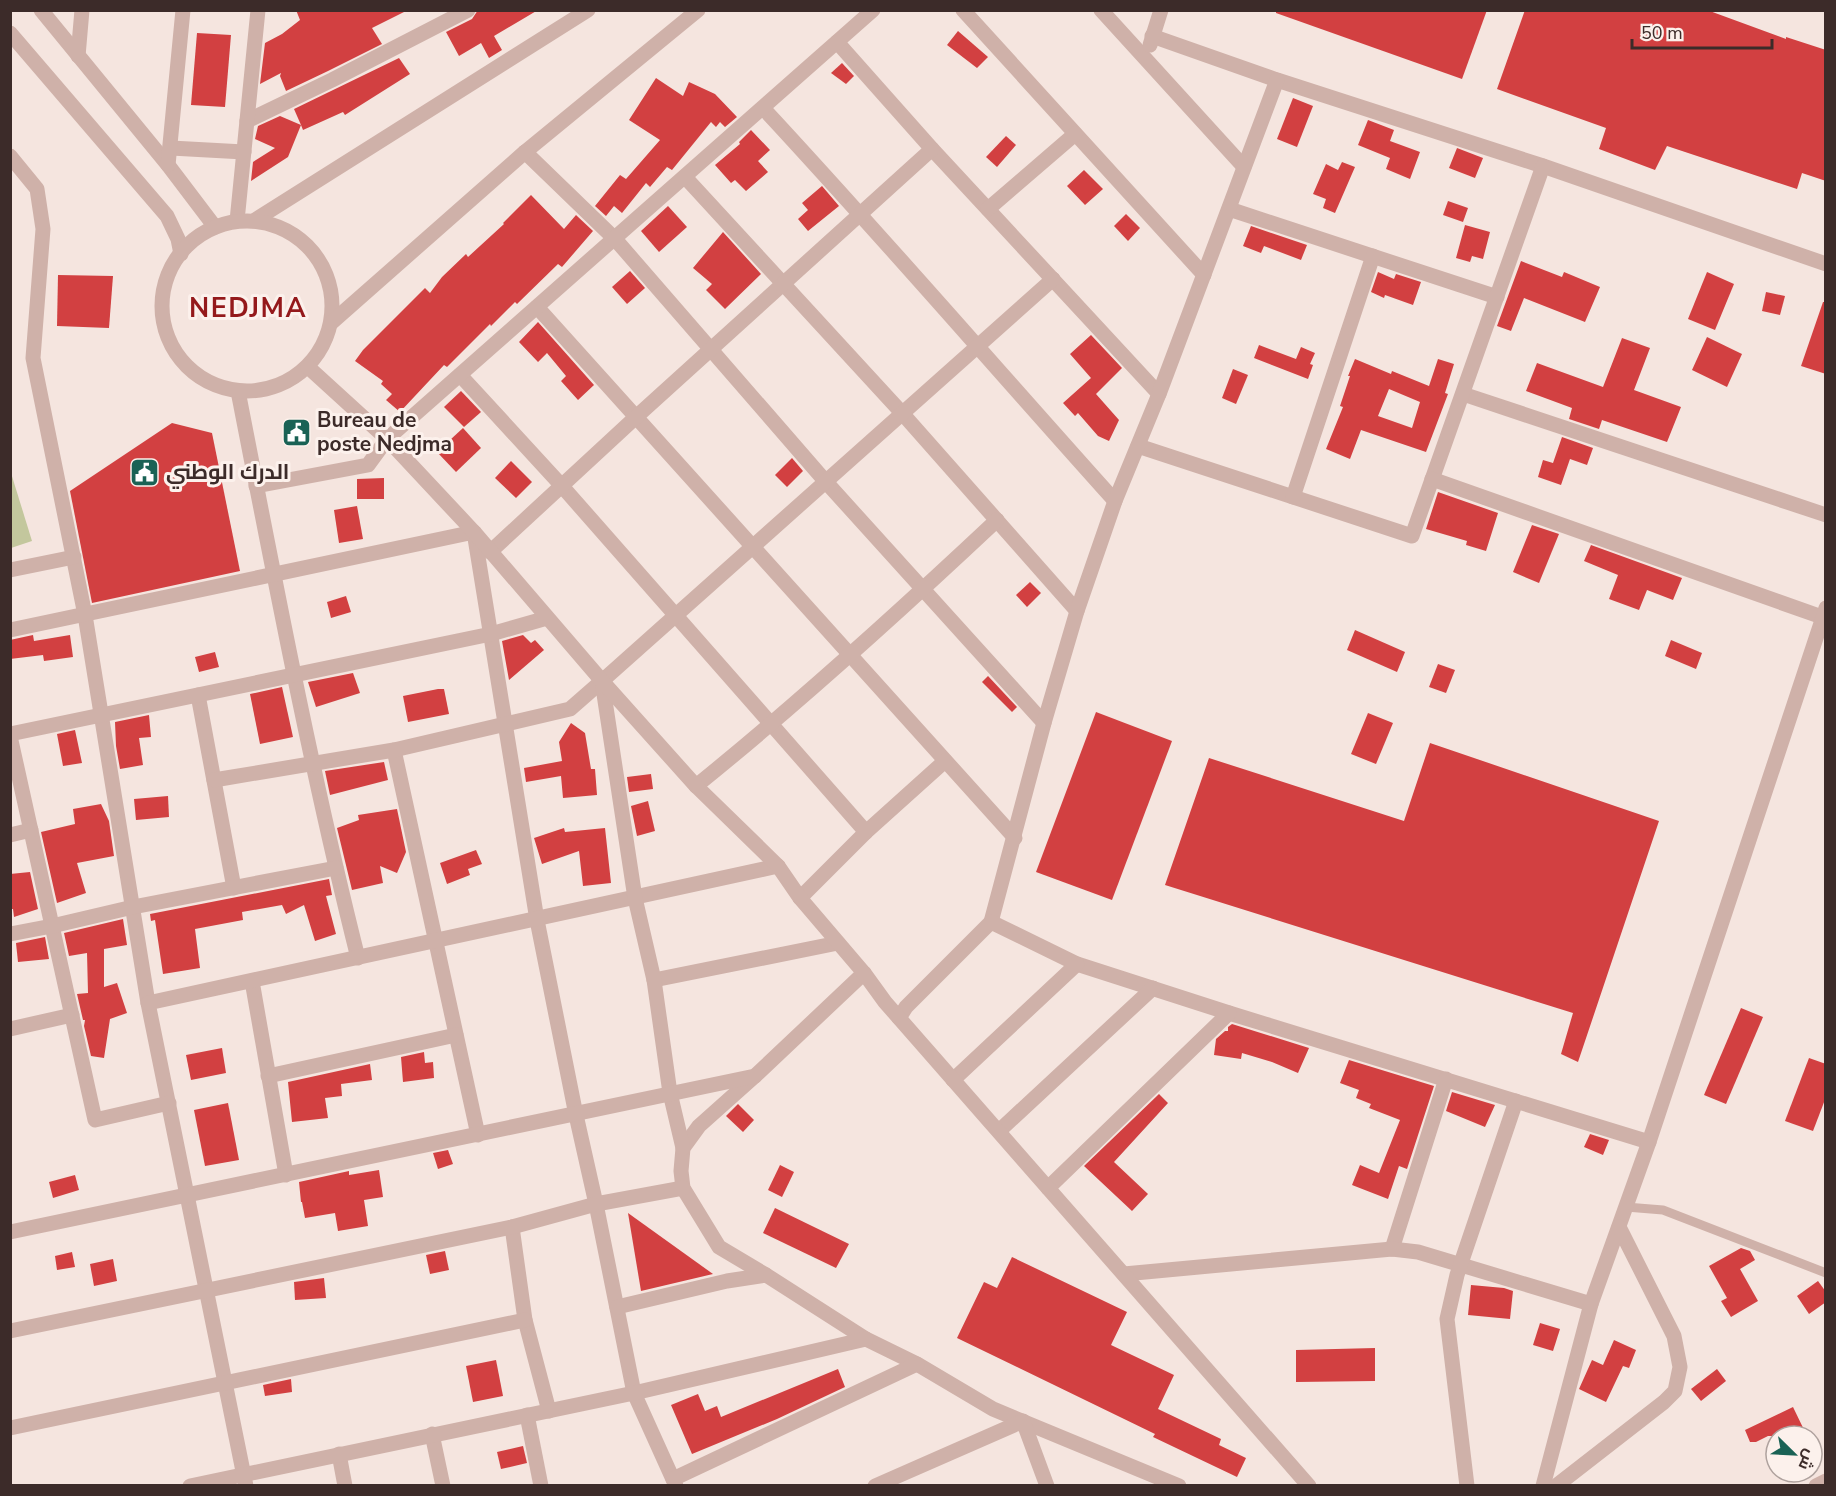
<svg xmlns="http://www.w3.org/2000/svg" width="1836" height="1496" font-family="'Nunito Sans',Cairo,sans-serif">
<rect width="100%" height="100%" fill="#f5e5df"/>
<polygon fill="#c3c79d" points="11,473 32,541 11,548 10,474"/>
<g fill="#d24041" fill-rule="evenodd">
<polygon points="296,10 408,10 372,28 382,44 328,71 286,91 280,76 281,73 260,84 265,43 282,34 300,20"/>
<polygon points="478,10 538,10 494,36 502,50 489,58 481,43 459,56 446,32 472,19"/>
<polygon points="1276,10 1487,10 1462,79 1276,13"/>
<polygon points="1525,10 1707,10 1786,39 1786,37 1826,50 1826,181 1802,173 1797,189 1667,146 1655,170 1599,149 1606,128 1497,89"/>
<polygon points="958,31 988,57 977,68 947,45"/>
<polygon points="197,33 231,35 225,107 191,105"/>
<polygon points="399,58 410,74 345,115 343,112 303,130 301,125 288,157 251,181 253,162 275,148 255,139 258,126 280,116 301,125 294,109"/>
<polygon points="842,63 854,76 846,84 831,73"/>
<polygon points="656,78 683,96 689,82 715,94 737,117 725,127 720,122 716,127 711,122 672,170 667,167 650,187 646,183 622,213 614,206 606,216 595,206 620,175 626,179 660,140 629,120"/>
<polygon points="1293,98 1313,106 1297,147 1277,139"/>
<polygon points="1368,120 1394,130 1390,141 1420,152 1410,179 1386,169 1390,158 1358,145"/>
<polygon points="751,130 770,150 758,161 768,172 746,191 735,180 731,183 715,165 740,144 739,142"/>
<polygon points="1006,136 1016,145 997,167 986,157"/>
<polygon points="1457,148 1483,158 1475,178 1449,168"/>
<polygon points="1342,162 1355,167 1335,213 1323,208 1326,199 1313,194 1326,164 1338,170"/>
<polygon points="1084,170 1103,189 1085,205 1067,186"/>
<polygon points="822,186 839,206 808,231 798,219 808,210 802,203"/>
<polygon points="531,195 564,229 576,215 593,231 562,267 558,264 517,304 515,302 491,326 490,324 447,367 444,365 400,412 386,400 392,394 381,384 383,381 355,361 363,350 425,288 430,293 442,277 466,254 468,257 504,224 503,223"/>
<polygon points="1448,201 1468,208 1463,222 1443,215"/>
<polygon points="668,206 687,227 659,252 641,231"/>
<polygon points="1126,214 1140,228 1128,241 1114,226"/>
<polygon points="1465,225 1490,232 1483,259 1472,256 1470,262 1456,258"/>
<polygon points="1251,226 1307,245 1301,260 1264,246 1261,253 1243,246"/>
<polygon points="723,232 761,274 725,309 706,290 712,284 693,268"/>
<polygon points="1521,261 1562,277 1564,272 1600,287 1585,322 1524,298 1511,331 1497,326"/>
<polygon points="630,271 645,288 627,304 612,287"/>
<polygon points="1378,272 1394,279 1396,274 1421,282 1413,305 1385,295 1384,298 1371,292"/>
<polygon points="1707,272 1734,284 1715,330 1688,319"/>
<polygon points="58,275 113,276 109,328 57,326"/>
<polygon points="1766,292 1785,296 1780,315 1762,311"/>
<polygon points="1823,302 1826,302 1826,374 1801,366"/>
<polygon points="538,322 594,385 578,400 561,381 566,376 547,353 538,362 519,342"/>
<polygon points="1091,335 1122,368 1096,394 1119,420 1109,441 1098,436 1078,413 1075,416 1063,403 1091,378 1070,354"/>
<polygon points="1707,337 1742,354 1727,387 1692,370"/>
<polygon points="1622,338 1650,348 1634,390 1681,407 1667,442 1602,420 1599,429 1569,419 1572,408 1526,391 1537,363 1603,387"/>
<polygon points="1259,345 1296,359 1301,347 1315,353 1310,364 1313,365 1308,379 1254,358"/>
<path d="M1355,359L1391,374L1392,371L1429,386L1438,359L1454,364L1445,393L1448,394L1426,452L1361,430L1350,459L1326,449L1343,407L1340,406L1350,376H1348ZM1389,389L1420,402L1412,428L1378,416Z"/>
<polygon points="1233,369 1248,375 1236,404 1222,398"/>
<polygon points="461,391 481,412 464,427 444,407"/>
<polygon points="172,423 212,433 240,571 92,603 70,491"/>
<polygon points="463,428 481,448 456,472 437,452"/>
<polygon points="1562,437 1593,448 1587,465 1570,459 1561,485 1538,477 1543,460 1553,463"/>
<polygon points="792,458 803,471 787,487 775,475"/>
<polygon points="511,461 532,482 516,498 495,478"/>
<polygon points="384,478 384,499 357,499 357,479"/>
<polygon points="1438,492 1498,513 1486,551 1466,545 1467,541 1426,529"/>
<polygon points="357,506 363,539 339,543 334,510"/>
<polygon points="1532,525 1559,534 1539,583 1513,572"/>
<polygon points="1591,545 1682,578 1673,600 1647,590 1639,610 1609,599 1618,575 1584,561"/>
<polygon points="1030,582 1041,593 1027,607 1016,595"/>
<polygon points="346,596 351,612 331,618 327,602"/>
<polygon points="1355,630 1405,652 1397,672 1347,650"/>
<polygon points="33,635 34,641 70,635 73,657 44,661 43,655 10,659 10,640"/>
<polygon points="523,635 531,643 535,640 544,650 509,680 502,641"/>
<polygon points="1671,640 1702,653 1696,669 1665,656"/>
<polygon points="215,652 219,667 199,672 195,657"/>
<polygon points="1438,664 1455,670 1446,693 1429,687"/>
<polygon points="353,673 360,693 316,707 308,682"/>
<polygon points="988,676 1017,707 1012,712 982,682"/>
<polygon points="282,687 293,737 260,744 250,694"/>
<polygon points="438,689 444,689 449,714 408,722 403,696"/>
<polygon points="1096,712 1172,741 1112,900 1036,872"/>
<polygon points="1368,713 1393,723 1376,764 1351,754"/>
<polygon points="149,715 151,737 139,738 143,765 120,769 116,746 115,722"/>
<polygon points="571,723 585,733 591,769 595,769 597,795 563,798 561,776 526,782 524,768 562,761 559,742"/>
<polygon points="75,730 82,763 63,766 57,734"/>
<polygon points="1430,743 1659,821 1578,1062 1561,1054 1573,1013 1165,885 1209,758 1404,821"/>
<polygon points="384,762 388,780 330,795 325,771"/>
<polygon points="651,774 653,789 629,792 627,777"/>
<polygon points="168,796 169,817 136,820 134,799"/>
<polygon points="648,801 655,831 637,836 631,806"/>
<polygon points="101,804 109,821 114,856 77,863 86,893 57,903 41,832 75,824 73,809"/>
<polygon points="397,809 406,852 397,873 380,866 383,883 352,890 337,828 359,820 358,815"/>
<polygon points="564,828 565,832 605,828 611,883 583,886 579,851 542,864 534,838"/>
<polygon points="476,850 482,864 468,869 470,875 447,884 440,863"/>
<polygon points="30,872 38,909 14,917 13,909 10,909 10,874"/>
<polygon points="329,879 332,895 326,896 336,934 315,941 304,905 286,914 282,905 242,912 243,920 195,929 200,968 163,974 155,920 151,921 150,914"/>
<polygon points="123,919 127,945 104,949 104,987 117,983 127,1013 110,1019 104,1058 91,1056 84,1026 85,1020 83,1020 77,994 88,993 87,953 69,956 64,933"/>
<polygon points="45,937 49,959 18,962 16,943"/>
<polygon points="1741,1008 1763,1017 1726,1104 1704,1095"/>
<polygon points="1232,1024 1309,1048 1298,1073 1272,1062 1242,1053 1241,1059 1214,1055 1216,1039 1225,1031 1228,1031 1228,1027"/>
<polygon points="222,1048 226,1073 191,1080 186,1055"/>
<polygon points="424,1052 425,1063 433,1062 434,1078 403,1082 401,1057"/>
<polygon points="1809,1058 1826,1064 1826,1097 1813,1131 1785,1121"/>
<polygon points="1349,1060 1434,1086 1407,1169 1399,1166 1388,1199 1352,1185 1360,1165 1379,1173 1400,1120 1369,1108 1371,1104 1356,1098 1359,1090 1340,1083"/>
<polygon points="370,1064 372,1080 341,1084 342,1096 325,1098 328,1118 292,1122 288,1082"/>
<polygon points="1452,1092 1495,1105 1485,1127 1446,1111"/>
<polygon points="1159,1094 1168,1103 1114,1162 1148,1194 1132,1211 1084,1166"/>
<polygon points="228,1103 239,1160 205,1166 194,1110"/>
<polygon points="738,1104 754,1120 743,1132 726,1116"/>
<polygon points="1590,1134 1609,1140 1603,1155 1584,1147"/>
<polygon points="448,1150 453,1164 438,1169 433,1153"/>
<polygon points="780,1165 794,1172 782,1197 768,1190"/>
<polygon points="379,1170 383,1197 364,1200 368,1226 338,1231 335,1213 305,1218 302,1202 301,1202 299,1182 349,1171 349,1175"/>
<polygon points="75,1175 79,1190 53,1198 49,1182"/>
<polygon points="775,1208 849,1244 836,1268 763,1233"/>
<polygon points="628,1213 713,1274 641,1291"/>
<polygon points="1741,1248 1750,1251 1755,1260 1740,1269 1758,1301 1731,1317 1721,1301 1727,1298 1709,1266"/>
<polygon points="445,1251 449,1270 430,1274 426,1255"/>
<polygon points="72,1252 75,1267 57,1270 55,1256"/>
<polygon points="1012,1257 1127,1312 1111,1345 1174,1375 1158,1409 1221,1439 1219,1445 1246,1458 1237,1477 1153,1437 1155,1434 957,1338 984,1282 997,1288"/>
<polygon points="113,1259 117,1281 94,1286 90,1264"/>
<polygon points="324,1278 326,1298 295,1300 294,1282"/>
<polygon points="1818,1281 1826,1292 1826,1302 1809,1314 1797,1296"/>
<polygon points="1471,1285 1504,1288 1513,1291 1510,1319 1468,1315"/>
<polygon points="1540,1323 1560,1329 1553,1351 1533,1345"/>
<polygon points="1614,1340 1636,1350 1629,1368 1623,1366 1606,1402 1579,1389 1592,1360 1603,1365"/>
<polygon points="1375,1348 1375,1381 1296,1382 1296,1350"/>
<polygon points="496,1360 503,1396 473,1402 466,1366"/>
<polygon points="838,1369 845,1387 777,1419 692,1454 671,1405 698,1394 705,1411 717,1406 721,1417"/>
<polygon points="1717,1369 1726,1381 1701,1401 1691,1389"/>
<polygon points="291,1379 292,1392 265,1396 263,1385"/>
<polygon points="1793,1407 1807,1436 1768,1436 1756,1442 1750,1442 1745,1430"/>
<polygon points="523,1446 527,1463 501,1469 497,1452"/>
</g>
<g fill="none" stroke-linecap="round" stroke-linejoin="round">
<polyline stroke="#cfb1a9" stroke-width="9" points="1626,1207 1663,1210 1826,1273"/>
<g stroke="#cfb1a9" stroke-width="15">
<polyline points="963,10 1204,275"/>
<polyline points="1101,10 1244,167"/>
<polyline points="1152,36 1277,80 1543,166 1826,264"/>
<polyline points="837,42 932,149 1159,394"/>
<polyline points="1150,45 1161,10"/>
<polyline points="78,56 82,10"/>
<path d="M763,108C883,237 998,371 1115,501"/>
<polyline points="247,121 332,80 468,10"/>
<polyline points="171,148 244,152"/>
<polyline points="525,152 615,239 826,482 1044,723"/>
<polyline points="10,156 37,189 43,229 33,358 85,615 148,1003 246,1486"/>
<polyline points="685,177 902,413 1077,611"/>
<polyline points="988,209 1075,134"/>
<polyline points="1229,209 1497,297"/>
<polyline points="237,221 258,10"/>
<polyline points="537,307 1015,838"/>
<polyline points="460,375 561,485 866,832"/>
<path d="M238,391C275,581 311,771 358,958"/>
<polyline points="1463,394 1826,515"/>
<polyline points="1138,446 1412,536 1543,166"/>
<polyline points="1432,479 1822,617"/>
<polyline points="256,486 368,465 387,439 873,10"/>
<polyline points="1293,497 1373,256"/>
<polyline points="490,552 636,417 932,149"/>
<polyline points="10,570 74,557"/>
<polyline points="10,630 474,532 537,920 576,1115 596,1204 634,1393 676,1486"/>
<polyline points="198,695 234,888"/>
<polyline points="10,734 491,634 547,618"/>
<polyline points="10,736 95,1120 169,1103"/>
<polyline points="394,750 478,1135"/>
<polyline points="214,780 394,750 570,709 602,681"/>
<path d="M696,786C800,702 899,612 997,520"/>
<polyline points="10,835 31,830"/>
<polyline points="800,898 866,832 945,761"/>
<polyline points="991,922 1044,723 1077,611 1115,501 1159,394 1277,80"/>
<polyline points="10,934 52,926 133,907 336,868"/>
<polyline points="654,980 838,943"/>
<polyline points="252,981 286,1175"/>
<polyline points="148,1003 778,866"/>
<polyline points="899,1018 906,1007 991,922 1077,964 1229,1013 1649,1142"/>
<polyline points="10,1029 72,1015"/>
<polyline points="268,1076 456,1035"/>
<polyline points="755,1076 699,1126 683,1148 681,1171 683,1188 719,1247 766,1275 866,1339 917,1364 993,1409 1179,1486"/>
<polyline points="953,1080 1077,964"/>
<polyline points="999,1131 1153,988"/>
<polyline points="683,1148 670,1093 654,980 635,898 602,681 1053,279"/>
<polyline points="1048,1188 1229,1013"/>
<polyline points="512,1227 525,1320 549,1411"/>
<polyline points="10,1232 755,1076 864,973"/>
<polyline points="1392,1249 1446,1079"/>
<polyline points="1124,1274 1392,1249 1418,1252 1591,1304"/>
<polyline points="617,1307 727,1281 766,1275"/>
<polyline points="10,1331 512,1227 596,1204 683,1188"/>
<polyline points="527,1415 541,1486"/>
<polyline points="10,1428 525,1320"/>
<polyline points="432,1434 443,1486"/>
<polyline points="339,1454 345,1486"/>
<polyline points="673,1479 917,1364"/>
<polyline points="190,1486 634,1393 866,1339"/>
<polyline points="875,1486 1023,1421 1047,1486"/>
<polyline points="1467,1486 1447,1319 1457,1275 1516,1101"/>
<polyline points="1543,1486 1591,1304 1649,1142 1826,608"/>
<polyline points="1556,1486 1664,1402 1675,1391 1680,1367 1674,1336 1619,1227"/>
<polyline points="1816,1486 1826,1481"/>
</g>
<g stroke="#cfb1a9" stroke-width="15">
<polyline points="41,10 168,165 215,227"/>
<polyline points="10,33 167,216 178,239 181,254"/>
<polyline points="168,165 183,10"/>
<polyline points="255,220 588,10"/>
<circle cx="247" cy="306" r="85"/>
<polyline points="331,323 525,152 698,10"/>
<polyline points="308,367 387,439 474,532 602,681 696,786 778,866 800,898 864,973 885,1002 1309,1486"/>
</g>
</g>
<defs>
<symbol id="civic-square" viewBox="-11 -11 22 22"><rect x="-9" y="-9" width="18" height="18" rx="4" fill="#1a6255" stroke="#fcf1ec"/><path d="M-.6-6.5H3V-4.5H.6V-3L4-1V1h2V6H-6V1h2V-1L-.6-3ZM-1.2 2.5V6h2.4V2.5Z" fill="#fff"/></symbol>
</defs>
<g fill-rule="evenodd">
<use href="#civic-square" x="280" y="416" width="33" height="33"/>
<use href="#civic-square" x="128" y="456" width="33" height="33"/>
</g>
<g text-anchor="middle" stroke-width="6" stroke-linejoin="round" paint-order="stroke">
<g font-size="21" font-weight="bold" fill="#3c2b29" stroke="#fcf1ec" text-anchor="start">
<text x="317" y="427">Bureau de<tspan x="317" dy="24">poste Nedjma</tspan></text>
<text x="166" y="479">الدرك الوطني</text>
</g>
<g font-size="27" font-weight="bold" letter-spacing="1.5" fill="#94191b" stroke="#fcf1ec">
<text x="248" y="317">NEDJMA</text>
</g>
</g>
<rect width="1836" height="1496" fill="none" stroke="#3c2b29" stroke-width="24"/>
<g transform="translate(1794 1454) rotate(114)"><circle r="28" fill="#fcf1ec" stroke="#afa29e" stroke-width="1.5"/>
<path d="M0-4.5L10 22L0 15L-10 22Z" fill="#1a6255"/>
<text y="-9" font-size="16" font-weight="bold" text-anchor="middle" fill="#3c2b29">ش</text>
</g>
<path d="M1632 39v9h140v-9" fill="none" stroke="#3c2b29" stroke-width="3"/>
<text x="1641" y="39" font-size="18" fill="#3c2b29" stroke="#fcf1ec" stroke-width="4.5" paint-order="stroke">50 m</text>
</svg>
